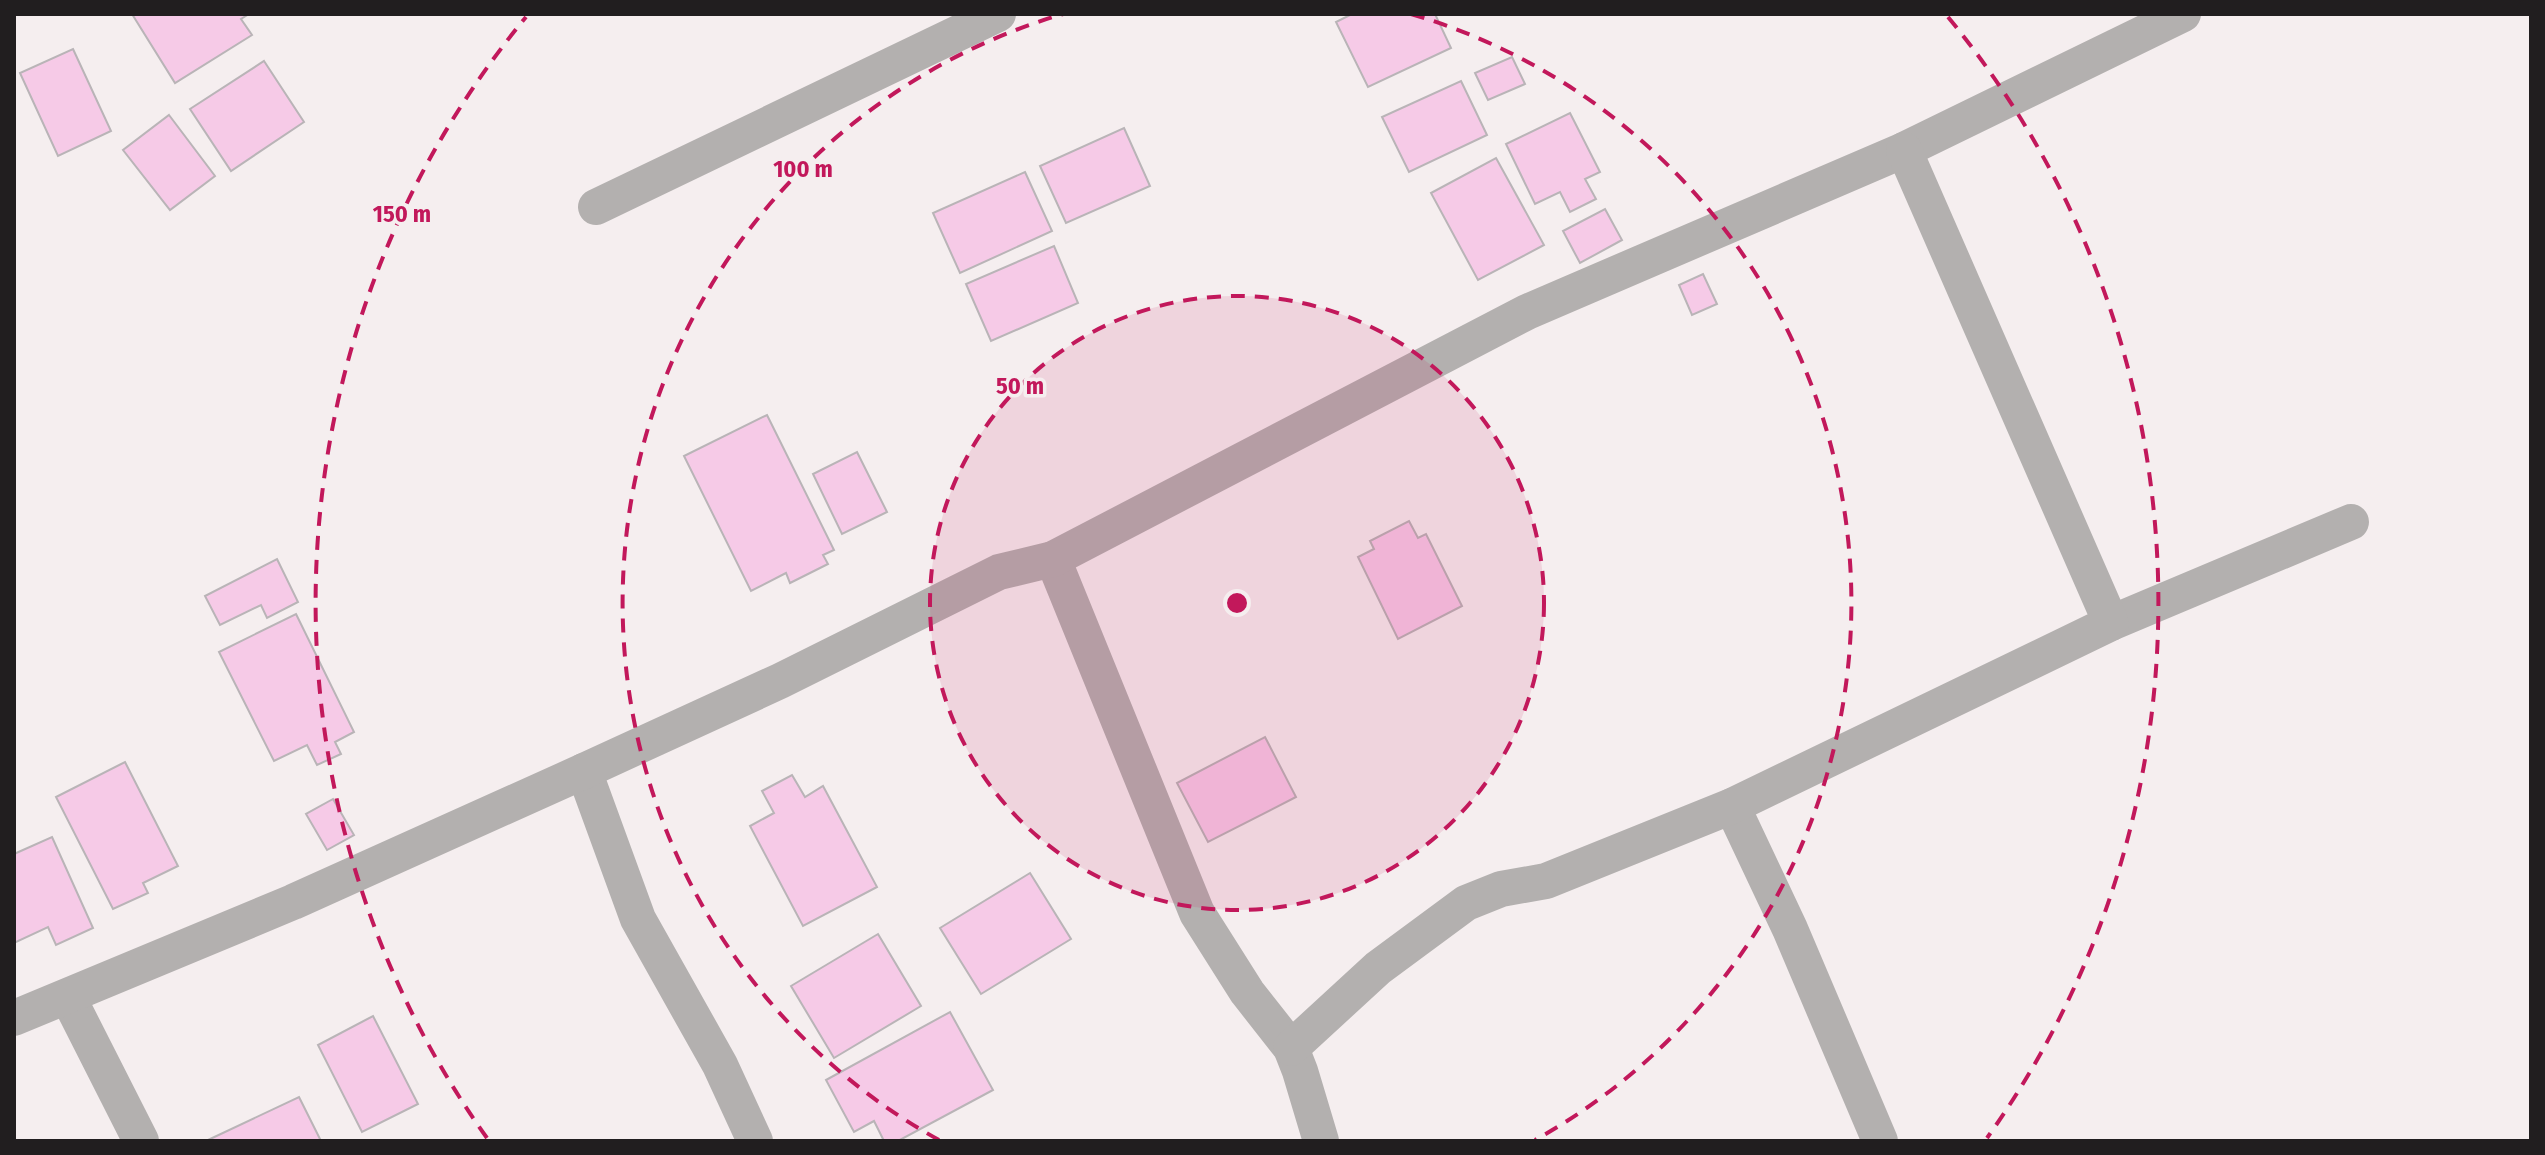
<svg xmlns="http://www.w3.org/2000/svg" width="2545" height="1155" font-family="'Fira Sans Condensed',sans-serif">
<rect width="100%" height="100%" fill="#f5eeef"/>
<g fill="#f6cae7" stroke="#b9b4b7" stroke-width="2">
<polygon points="132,14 249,14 241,19 252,35 175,83"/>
<polygon points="1352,14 1435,14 1451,48 1368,87 1336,22"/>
<polygon points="73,49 111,131 58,156 20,73"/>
<polygon points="1512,57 1525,84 1488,100 1475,73"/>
<polygon points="264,61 304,122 231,171 190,109"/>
<polygon points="1461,81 1487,135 1409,172 1382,117"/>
<polygon points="1570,113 1600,172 1585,179 1596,199 1570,212 1560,192 1535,204 1506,144"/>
<polygon points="169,115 215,176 170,210 123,150"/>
<polygon points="1124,128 1150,186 1066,223 1040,166"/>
<polygon points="1496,158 1544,245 1478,280 1431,193"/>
<polygon points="1025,172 1052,231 960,273 933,213"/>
<polygon points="1605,209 1622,240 1580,263 1563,231"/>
<polygon points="1054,246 1078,303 991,341 966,284"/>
<polygon points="1703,274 1717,304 1692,315 1679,285"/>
<polygon points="767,415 834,550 823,555 828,564 790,583 786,573 751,591 684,456"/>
<polygon points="857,452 887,512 842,534 813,474"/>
<polygon points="1409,521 1418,538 1426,534 1462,606 1398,639 1358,557 1374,549 1370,541"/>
<polygon points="277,559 298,602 267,618 261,605 220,625 205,596"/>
<polygon points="296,614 354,732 335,742 341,754 317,765 307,745 274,761 219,652"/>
<polygon points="1265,737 1296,797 1208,842 1177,783"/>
<polygon points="125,762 178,866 143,883 148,893 113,909 56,797"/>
<polygon points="792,775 805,797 823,786 877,887 803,926 750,826 774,813 762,791"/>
<polygon points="333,799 354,835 327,850 306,814"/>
<polygon points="52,837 93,928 56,945 48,927 14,943 14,854"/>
<polygon points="1030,873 1071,939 981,994 940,928"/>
<polygon points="878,934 921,1006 834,1058 791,986"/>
<polygon points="950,1012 993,1090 898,1141 884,1141 874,1121 854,1132 826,1080"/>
<polygon points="373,1016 418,1104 362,1132 318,1045"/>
<polygon points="299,1097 321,1141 208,1140"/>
</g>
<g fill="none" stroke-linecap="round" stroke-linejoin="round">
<g stroke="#b3b0af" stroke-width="36">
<polyline points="596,207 998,14"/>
<polyline points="1053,559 1197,913 1247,992 1291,1048 1300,1071 1321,1141"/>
<polyline points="2111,623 2351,522"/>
<polyline points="584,771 638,919 720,1065 755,1141"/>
<polyline points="1732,806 1790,929 1880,1141"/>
<polyline points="68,997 141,1141"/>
<polyline points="14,1018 293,902 584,771 780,681 999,572 1053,559 1527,312 1904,150 2183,14"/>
<polyline points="1291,1048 1378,968 1466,903 1501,889 1546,881 1732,806 2111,623 1904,150"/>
</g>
</g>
<circle cx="1237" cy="603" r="307" fill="#c2185b" fill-opacity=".12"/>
<g fill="none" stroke="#c2185b" stroke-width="4" stroke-dasharray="14 10">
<circle cx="1237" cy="603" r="307"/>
<path d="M939 1140A614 614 0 0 1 1063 14M1411 14A614 614 0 0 1 1535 1140"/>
<path d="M487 1138A921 921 0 0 1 526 17M1948 17A921 921 0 0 1 1987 1138"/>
</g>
<circle cx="1237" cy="603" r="12" fill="#c2185b" stroke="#f5eeef" stroke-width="4"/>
<g font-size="24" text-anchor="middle" font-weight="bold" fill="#c2185b" stroke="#f5eeef" stroke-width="7" stroke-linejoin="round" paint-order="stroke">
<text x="803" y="177">100 m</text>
<text x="402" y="222">150 m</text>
<text x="1020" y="394">50 m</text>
</g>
<rect width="2545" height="1155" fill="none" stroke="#211e1f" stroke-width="32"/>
</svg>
